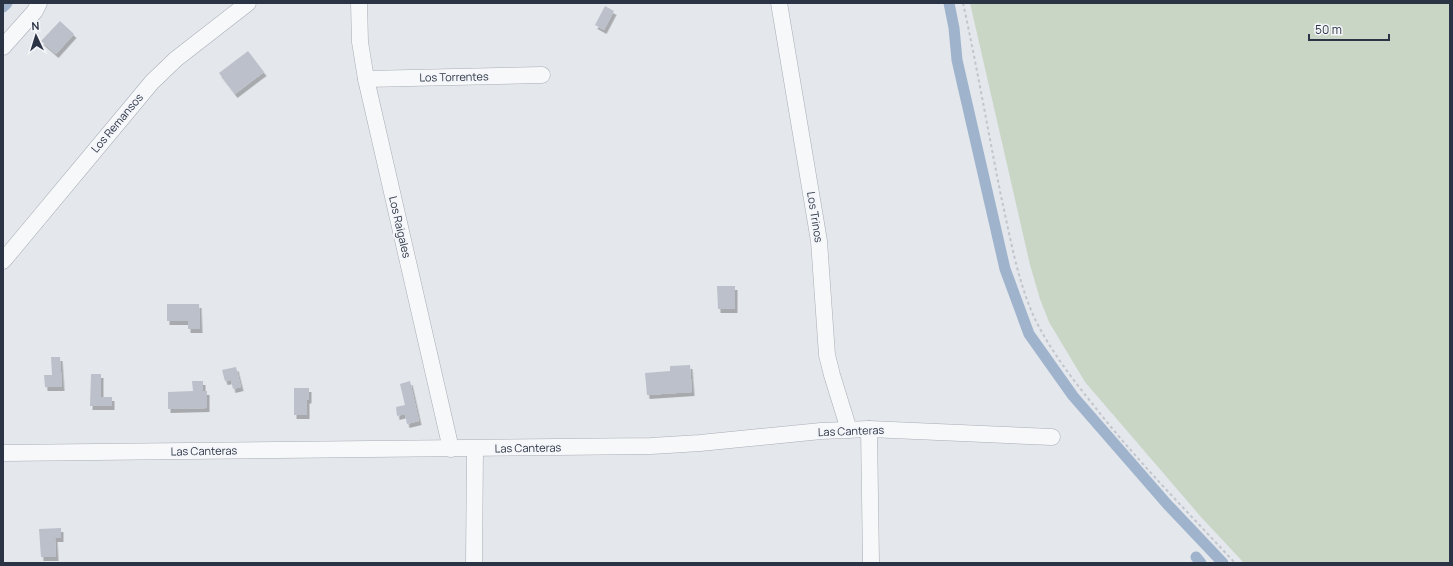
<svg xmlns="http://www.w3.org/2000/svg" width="1453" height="566" font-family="Manrope,sans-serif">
<defs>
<filter id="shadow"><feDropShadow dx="2.5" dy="4" stdDeviation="0" flood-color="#0004"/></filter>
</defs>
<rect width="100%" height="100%" fill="#e4e7ec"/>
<polygon fill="#c9d6c5" points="970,3 1450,3 1450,563 1244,563 1201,517 1085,382 1049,322 1040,299 1030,265"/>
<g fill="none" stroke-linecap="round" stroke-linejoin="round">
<g stroke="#9fb4cc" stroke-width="11">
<polyline points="949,3 954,28 957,60 1005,269 1029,334 1073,396 1167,504 1223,563"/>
<polyline points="3,7 7,3"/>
<polyline points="1196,557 1201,563"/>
</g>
</g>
<g fill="#bbc0ca" filter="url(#shadow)">
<polygon points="605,6 614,11 604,30 595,25"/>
<polygon points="60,21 74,34 56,54 41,41"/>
<polygon points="248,51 264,72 235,94 219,73"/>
<polygon points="717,286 735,286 735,309 718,309"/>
<polygon points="167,304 199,304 200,329 188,329 188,321 167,321"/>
<polygon points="51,357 60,357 62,387 45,387 44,375 52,375"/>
<polygon points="690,365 692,392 647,395 645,373 670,371 670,366"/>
<polygon points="236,367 241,387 233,389 231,380 225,381 222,370"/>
<polygon points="91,374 101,374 101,397 112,397 112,406 90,406"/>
<polygon points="192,381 203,381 203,391 207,391 207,408 168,409 168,392 193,391"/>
<polygon points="410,381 419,421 407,424 405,414 397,416 396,407 405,405 400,384"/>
<polygon points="294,388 309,388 309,399 307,400 307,415 294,415"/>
<polygon points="61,528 61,538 55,538 56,557 41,557 39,529"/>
</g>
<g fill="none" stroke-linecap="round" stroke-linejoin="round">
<defs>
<g id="minor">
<polyline points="359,3 360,42 366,79 451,449"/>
<polyline points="779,3 819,241 827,355 832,375 849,430"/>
<polyline points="3,47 35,11 39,3"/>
<polyline points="366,79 542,75"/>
<polyline points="3,261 152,82 176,59 248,3"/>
<polyline points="869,429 871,563"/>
<polyline points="3,453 651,446 700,443 821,431 869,429 1052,437"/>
<polyline points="474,563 475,449"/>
</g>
</defs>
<use href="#minor" stroke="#a9aeb7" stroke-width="17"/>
<path stroke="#c2c5cb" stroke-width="2" stroke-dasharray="3 3" stroke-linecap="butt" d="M963,3C977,67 988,131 1001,196C1010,236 1017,279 1034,317C1049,348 1070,376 1091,402C1135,459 1186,510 1235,563"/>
<use href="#minor" stroke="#f7f8fa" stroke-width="16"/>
</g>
<g text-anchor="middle" stroke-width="4" stroke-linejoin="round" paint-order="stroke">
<g font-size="11" fill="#2b3445" stroke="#f4f6f9">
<text transform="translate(454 77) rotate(-1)" y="4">Los Torrentes</text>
<text transform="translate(117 123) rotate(-50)" y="4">Los Remansos</text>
<text transform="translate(815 217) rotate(81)" y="4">Los Trinos</text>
<text transform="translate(400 227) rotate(77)" y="4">Los Raigales</text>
<text transform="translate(851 431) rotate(-2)" y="4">Las Canteras</text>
<text transform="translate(528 448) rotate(-1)" y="4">Las Canteras</text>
<text transform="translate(204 451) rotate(-1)" y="4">Las Canteras</text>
</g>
</g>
<rect width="1453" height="566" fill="none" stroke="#2b3445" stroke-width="8"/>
<g transform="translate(36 36) rotate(356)" stroke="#f4f6f9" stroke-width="3" paint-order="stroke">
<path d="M0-3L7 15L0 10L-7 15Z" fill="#2b3445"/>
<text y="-6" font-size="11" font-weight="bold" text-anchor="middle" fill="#2b3445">N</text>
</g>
<path d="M1309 34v6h80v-6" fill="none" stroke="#2b3445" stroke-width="2"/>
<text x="1315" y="34" font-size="12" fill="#2b3445" stroke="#f4f6f9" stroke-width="3" paint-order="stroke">50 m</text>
</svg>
